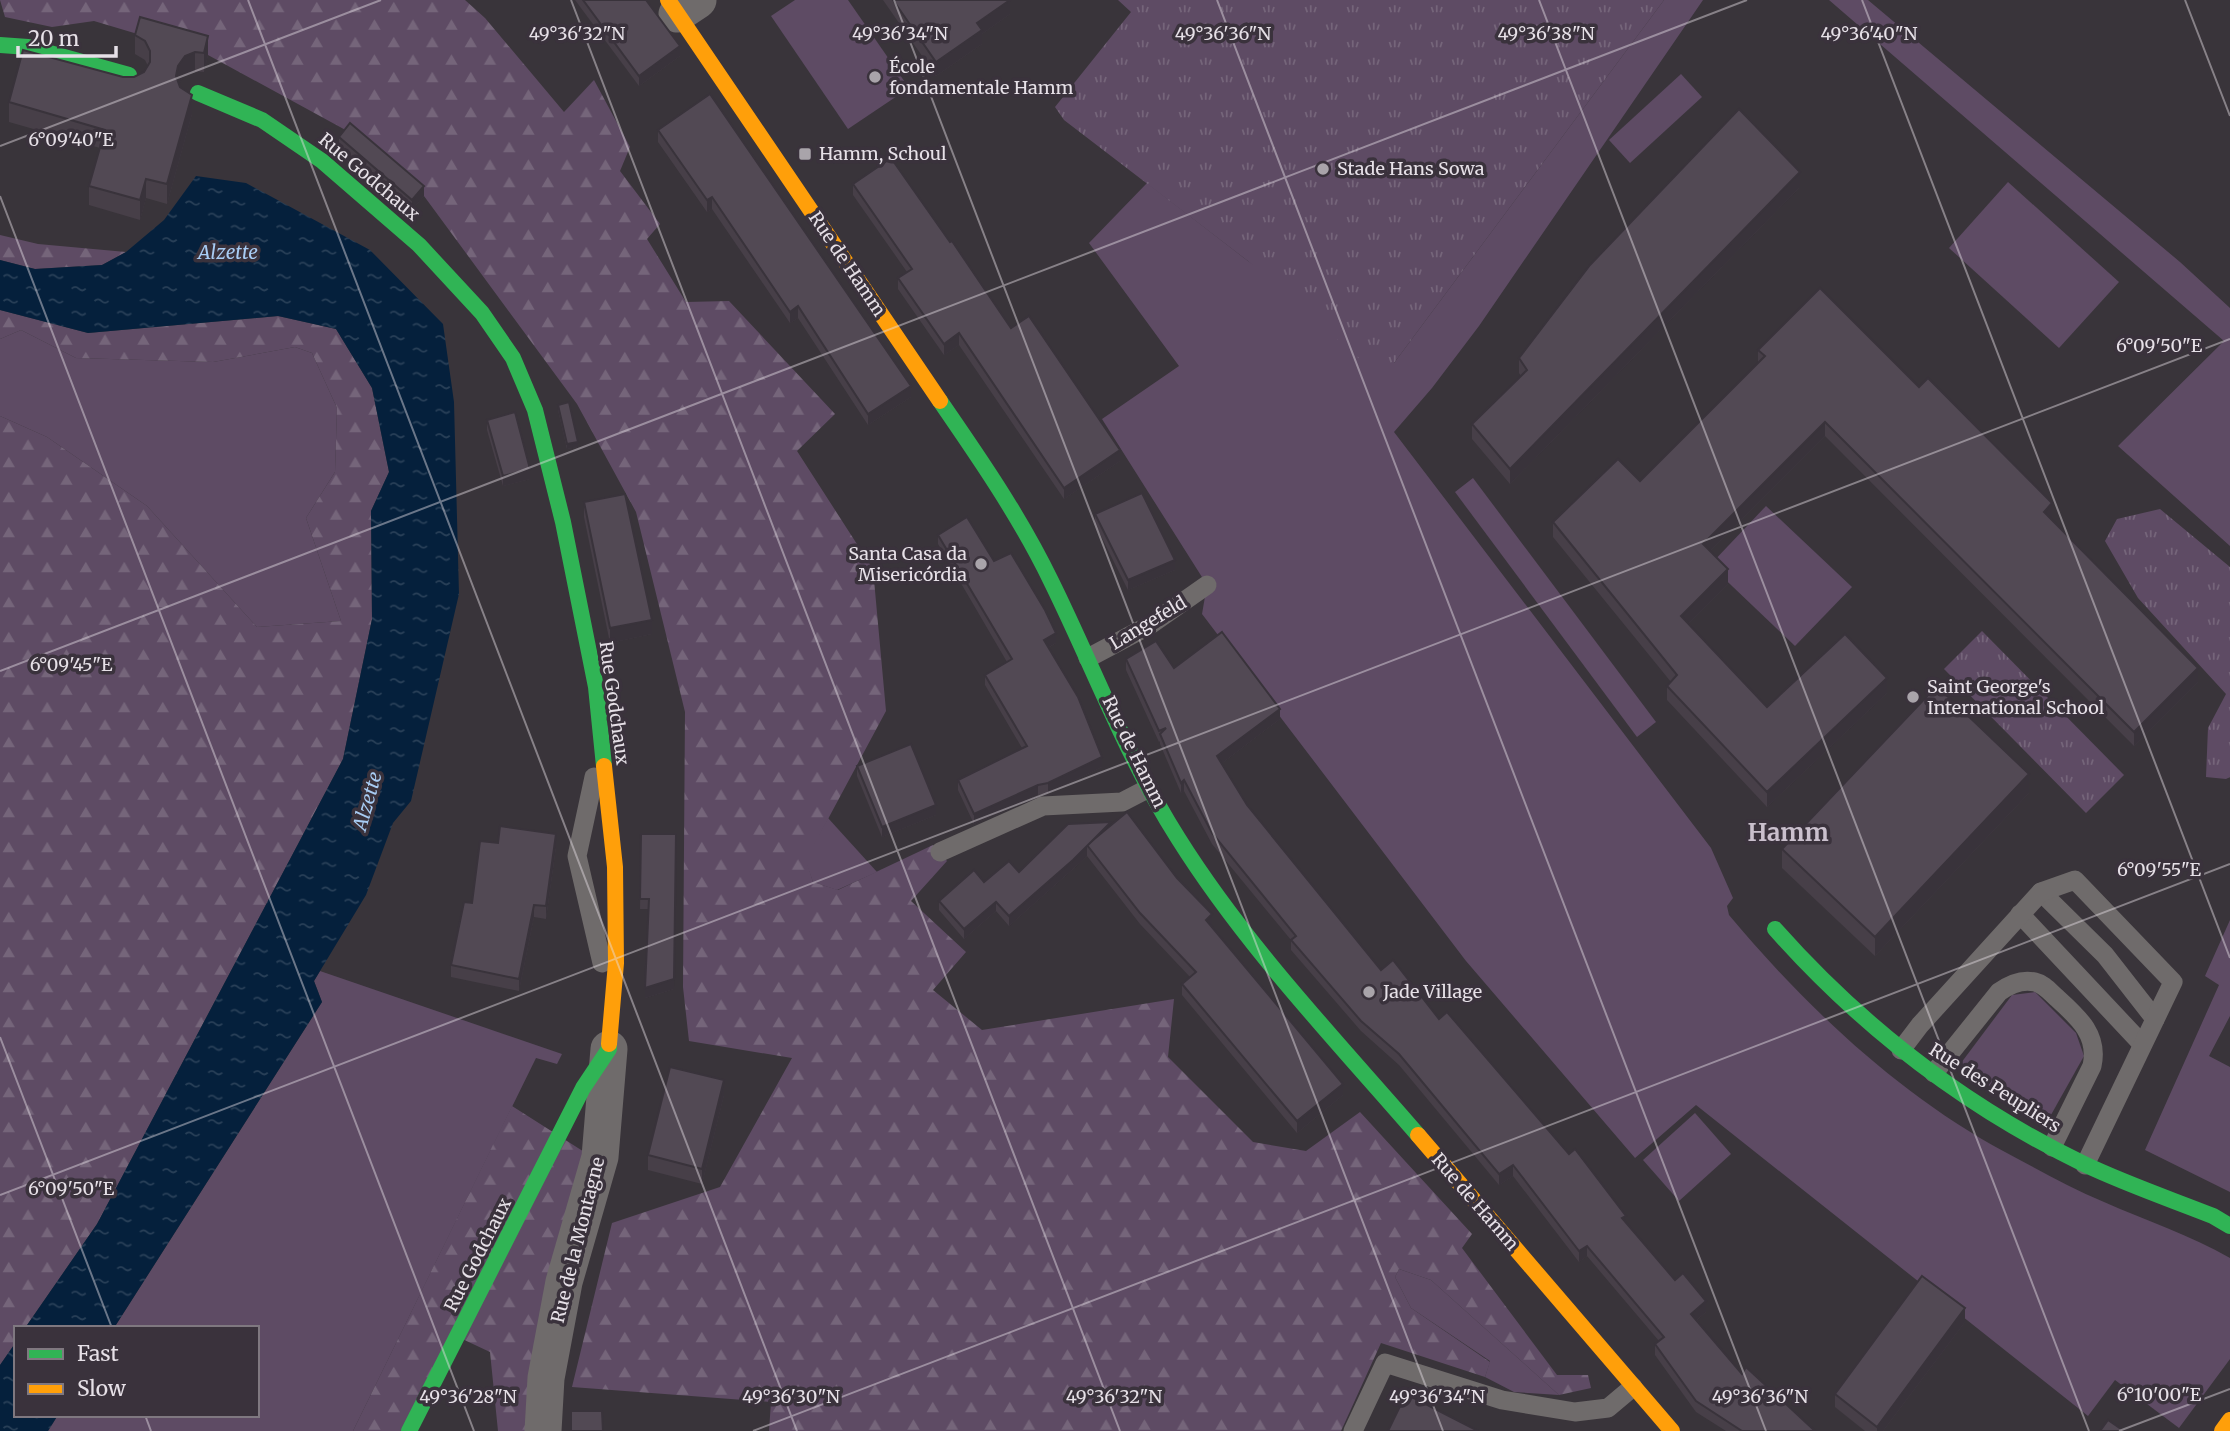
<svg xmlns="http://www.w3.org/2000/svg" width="2230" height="1431" font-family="Merriweather,serif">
<defs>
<pattern id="forest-firs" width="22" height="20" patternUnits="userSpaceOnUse" patternTransform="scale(1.75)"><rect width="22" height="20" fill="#5e4b64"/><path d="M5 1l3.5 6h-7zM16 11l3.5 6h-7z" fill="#75657a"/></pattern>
<pattern id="park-tufts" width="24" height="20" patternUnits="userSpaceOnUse" patternTransform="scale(1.75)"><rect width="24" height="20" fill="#5e4b64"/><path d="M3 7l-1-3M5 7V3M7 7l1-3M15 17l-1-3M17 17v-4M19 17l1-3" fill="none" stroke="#75657a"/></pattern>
<pattern id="water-ripples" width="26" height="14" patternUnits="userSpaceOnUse" patternTransform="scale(1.75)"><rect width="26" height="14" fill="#05203c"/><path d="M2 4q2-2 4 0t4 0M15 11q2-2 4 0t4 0" fill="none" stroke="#294058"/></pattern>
</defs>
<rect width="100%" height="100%" fill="#39343a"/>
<g fill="#5e4b64">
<polygon points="795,0 848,0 909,88 848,129 771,16"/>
<path d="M1664,0H1703L1479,326L1432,388L1394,432L1711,848L1733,898L1727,906L1729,915C1805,1006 1899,1095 2005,1152C2037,1169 2070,1188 2104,1202C2147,1221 2190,1235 2230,1258V1359L2179,1428L2115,1380L2088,1416L1696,1105L1635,1158L1466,961L1202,614L1207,585L1102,419L1179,366L1089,243L1147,183L1248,261L1394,363Z"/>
<polygon points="1829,0 1868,0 2180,262 2230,308 2230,546 2118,446 2224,341"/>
<polygon points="1681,74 1702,97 1630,163 1609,140"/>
<polygon points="2008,182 2119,282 2059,348 1949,248"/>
<polygon points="21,330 76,358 213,362 295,347 312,353 337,408 335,472 306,518 341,621 257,627 147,506 47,437 0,416 0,339"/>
<polygon points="1473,478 1656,722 1637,737 1455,492"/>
<polygon points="1766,506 1852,587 1795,646 1710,565"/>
<polygon points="828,818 877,872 837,890 813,882 805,860"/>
<polygon points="2230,920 2230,1016 2209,1056 2230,1067 2230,1192 2145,1150 2219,985 2205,976"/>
<polygon points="320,971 562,1054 557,1064 536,1058 353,1431 48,1431 58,1415 257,1415 257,1328 114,1328 322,1002 314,981"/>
<polygon points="2035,992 2076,1033 2084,1056 2047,1122 1958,1067 2012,995"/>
<polygon points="1695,1113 1731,1154 1679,1201 1643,1160"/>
<polygon points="1399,1269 1431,1280 1559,1395 1514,1392 1485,1377 1490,1361 1411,1308 1395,1277"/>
</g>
<g fill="url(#forest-firs)">
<polygon points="0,0 465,0 485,18 564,112 594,80 630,147 620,171 660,224 647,239 686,302 729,301 835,414 797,451 873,569 886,711 806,860 813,882 838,890 933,845 947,861 911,901 966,952 933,990 982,1030 1174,999 1168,1057 1253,1142 1306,1151 1360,1112 1472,1234 1462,1248 1557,1375 1588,1375 1591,1388 1559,1395 1431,1280 1399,1269 1395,1277 1411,1308 1490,1362 1485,1377 1381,1343 1341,1431 769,1431 771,1402 572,1387 612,1223 720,1187 792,1058 689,1041 683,987 685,712 636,512 577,404 424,196 351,133 208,55 94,21 52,27 5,17"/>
<polygon points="0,235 38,244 126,252 102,265 35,269 0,260"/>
<polygon points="0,310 88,333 278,316 336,329 372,388 389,472 371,511 372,619 343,759 97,1224 25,1328 16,1328 16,1342 0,1365 0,416 47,437 147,506 257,627 341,621 306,518 335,472 337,408 312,353 295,347 213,362 76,358 21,330 0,339"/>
<polygon points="512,1106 589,1155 531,1431 498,1431 490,1352 458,1337 409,1431 353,1431"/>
</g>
<g fill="url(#park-tufts)">
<polygon points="1118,0 1664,0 1394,363 1372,370 1248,261 1064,120 1055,107 1131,12"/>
<polygon points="2160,509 2230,567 2230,777 2226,779 2206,777 2208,728 2226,694 2138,598 2105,541 2117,519"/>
<polygon points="1982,631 2124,775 2086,813 1944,669"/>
</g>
<g fill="url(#water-ripples)">
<polygon points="196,176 246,183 370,250 443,324 454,402 459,594 411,801 393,823 366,895 314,981 322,1002 114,1328 25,1328 97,1224 343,759 372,619 371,511 389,472 372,388 336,329 278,316 88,333 0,310 0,260 35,269 102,265 126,252 164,220"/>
<polygon points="16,1342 16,1415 58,1415 48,1431 0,1431 0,1365"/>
</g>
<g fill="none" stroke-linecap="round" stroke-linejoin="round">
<g stroke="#6f6b6b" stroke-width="19">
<polyline points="1088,658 1150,625 1207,585"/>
<polyline points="594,777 577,856 602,963"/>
<polyline points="940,852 1043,806 1122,802 1149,788"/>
<polyline points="2041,892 2105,955 2155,1019"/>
<polyline points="2020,914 2142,1044"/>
<polyline points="1901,1050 1920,1025 2041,892 2075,880 2173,982 2085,1165"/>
<path d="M1934,1073L1999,992C2010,984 2022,979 2035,982C2044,984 2050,992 2057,998C2078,1017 2099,1035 2092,1066L2052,1147"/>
<polyline points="1353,1431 1385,1363 1502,1400 1575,1412 1608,1408 1633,1387"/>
</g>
<g stroke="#6f6b6b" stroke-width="37">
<polyline points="677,14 698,0"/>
<polyline points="543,1431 546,1378 564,1282 600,1157 609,1049"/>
</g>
<g stroke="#30b455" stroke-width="16">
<polyline points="0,45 28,47 129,75"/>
<polyline points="198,93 262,120 322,161 419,245 482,313 513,358 535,410 563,522 596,687 604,766"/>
<path d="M940,401C980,459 1020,517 1051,581C1093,666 1127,758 1178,838C1245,945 1335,1039 1418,1135"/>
<path d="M1775,929C1862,1027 1966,1107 2084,1164C2126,1184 2170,1199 2213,1216L2230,1226"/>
<polyline points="409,1431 583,1088 609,1049 609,1044"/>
</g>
<g stroke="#ff9f0a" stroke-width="16">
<polyline points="668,0 940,401"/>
<polyline points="604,766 615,867 616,963 609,1044"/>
<polyline points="1418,1135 1672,1431"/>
<polyline points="2222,1431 2230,1420"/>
</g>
</g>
<g fill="#473f48">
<polygon points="575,0 646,0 680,56 639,86"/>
<polygon points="883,0 1010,0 1010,14 982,34 982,44 936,76"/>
<polygon points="140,17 208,55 204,72 195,71 185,75 179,83 192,114 167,204 146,198 140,220 89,205 89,186 100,148 9,122 9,102 134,77 144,72 148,66 145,60 135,54 135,35"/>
<polygon points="658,130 911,397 868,425 798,318 790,323 712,209 707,212 658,142"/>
<polygon points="339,137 424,196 412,210 339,147"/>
<polygon points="853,184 950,242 1011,328 1120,461 1064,499 959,345 944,355 898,289 898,278 907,272 853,195"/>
<polygon points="1800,187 1510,484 1472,439 1472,424 1521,376 1519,373 1519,358"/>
<polygon points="1758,350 1919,387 2052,518 2051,519 2198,682 2134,746 1825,436 1710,551 1728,584 1688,624 1767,707 1887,693 1767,807 1667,700 1667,686 1671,682 1553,537 1553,522 1640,481 1758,363"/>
<polygon points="558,405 578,447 567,449 558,410"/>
<polygon points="487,420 530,479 503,486 487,430"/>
<polygon points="584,502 652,634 610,643 584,517"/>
<polygon points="1095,514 1175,570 1128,590 1095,524"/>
<polygon points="938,535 994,561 1056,643 1048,648 1102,767 1048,793 1038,795 974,824 958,790 958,780 1022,748 985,685 985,675 1007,662 938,544"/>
<polygon points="1126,659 1174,668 1280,719 1221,764 1247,805 1381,970 1439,1019 1626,1222 1675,1280 1706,1312 1697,1320 1742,1374 1815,1431 1726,1431 1696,1412 1655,1355 1655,1344 1659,1341 1587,1256 1579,1262 1513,1176 1499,1185 1399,1065 1361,1031 1291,950 1291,940 1212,844 1184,791 1181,793 1160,744 1160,741 1159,742 1126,670"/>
<polygon points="857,766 936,815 882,837 857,776"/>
<polygon points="2029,793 1875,956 1782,868 1782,849"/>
<polygon points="1111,825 1212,925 1211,926 1343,1095 1297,1133 1182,995 1182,984 1190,977 1140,924 1087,856 1073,869 1009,926 996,911 964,939 939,910 939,901 984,882 1019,872"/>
<polygon points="641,834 674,989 645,998 649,909 640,909"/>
<polygon points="498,843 556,847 546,919 534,917 519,991 451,977 451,965 472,903"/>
<polygon points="724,1095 702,1184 648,1170 648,1155"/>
<polygon points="1965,1322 1883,1431 1865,1431 1835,1407 1835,1394"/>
</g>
<g fill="#39333b">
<polygon points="1010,0 1010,14 982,34 982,44 936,76 936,62 977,23"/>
<polygon points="208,36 208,55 204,72 204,53"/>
<polygon points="680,46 680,56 639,86 639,76"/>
<polygon points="195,52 195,71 185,75 178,85 176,76 178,66 185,56"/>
<polygon points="192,95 192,114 167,204 167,184"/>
<polygon points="1800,172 1800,187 1510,484 1510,469"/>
<polygon points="146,179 146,198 140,220 140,200"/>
<polygon points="424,186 424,196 412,210 412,200"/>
<polygon points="712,197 712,209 707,212 707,200"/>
<polygon points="798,306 798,318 790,323 790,312"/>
<polygon points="959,333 959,345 944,355 944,344"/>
<polygon points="911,386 911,397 868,425 868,414"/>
<polygon points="1825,422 1825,436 1703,558 1703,544"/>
<polygon points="578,442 578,447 567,449 567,444"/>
<polygon points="1120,450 1120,461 1064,499 1064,488"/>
<polygon points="530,469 530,479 503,486 503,476"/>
<polygon points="2052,503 2052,518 2044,527 2044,512"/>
<polygon points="1175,560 1175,570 1128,590 1128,580"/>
<polygon points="1728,569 1728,584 1681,631 1681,616"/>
<polygon points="652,620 652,634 610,643 610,628"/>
<polygon points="1056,633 1056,643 1044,650 1044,640"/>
<polygon points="2198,668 2198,682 2134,746 2134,732"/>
<polygon points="1887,678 1887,693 1767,807 1767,792"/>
<polygon points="1280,709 1280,719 1217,767 1217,756"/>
<polygon points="1102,757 1102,767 1048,793 1048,783"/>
<polygon points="2029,774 2029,793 1875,956 1875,937"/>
<polygon points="1184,780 1184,791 1181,793 1181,783"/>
<polygon points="1038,785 1038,795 974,824 974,814"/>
<polygon points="936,805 936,815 882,837 882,827"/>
<polygon points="556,834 556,847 546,919 546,906"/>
<polygon points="676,834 674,989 645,998 645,988"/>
<polygon points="1087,846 1087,856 1073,869 1009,926 1009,916"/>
<polygon points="996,902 996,911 964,939 964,929"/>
<polygon points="534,905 534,917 519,991 519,979"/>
<polygon points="1212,914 1212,925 1206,931 1206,920"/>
<polygon points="724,1080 724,1095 702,1184 702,1169"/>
<polygon points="1343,1084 1343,1095 1297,1133 1297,1121"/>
<polygon points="1513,1165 1513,1176 1499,1185 1499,1174"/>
<polygon points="1587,1246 1587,1256 1579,1262 1579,1251"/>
<polygon points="1706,1301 1706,1312 1691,1325 1691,1314"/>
<polygon points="1965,1308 1965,1322 1883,1431 1877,1431 1877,1427"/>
</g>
<g fill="#524954" stroke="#39333b" stroke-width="2">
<polygon points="583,0 646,0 680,46 639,76"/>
<polygon points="893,0 1010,0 977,23 982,30 936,62"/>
<polygon points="140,17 208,36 204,53 195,52 185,56 178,66 176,76 180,87 192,95 167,184 146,179 140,200 89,186 105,130 9,102 23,50 123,77 134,77 144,72 150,62 150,51 145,41 135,35"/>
<polygon points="710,94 911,386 868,414 798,306 790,312 712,197 707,200 658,130"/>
<polygon points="1739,109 1800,172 1510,469 1472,424 1527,370 1519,358 1590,265"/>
<polygon points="350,123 424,186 412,200 339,137"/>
<polygon points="891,158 950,242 952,241 1011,328 1029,316 1120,450 1064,488 959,333 944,344 898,278 912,269 853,184"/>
<polygon points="1820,288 1919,387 1928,378 2052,503 2044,512 2198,668 2134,732 1825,422 1703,544 1728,569 1681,616 1767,707 1845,634 1887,678 1767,792 1667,686 1677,675 1553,522 1618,459 1640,481 1765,356 1758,350"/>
<polygon points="569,402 578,442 567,444 558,405"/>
<polygon points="515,412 530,469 503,476 487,420"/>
<polygon points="1142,493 1175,560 1128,580 1095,514"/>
<polygon points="625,494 652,620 610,628 584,502"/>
<polygon points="967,517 994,561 1011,553 1045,610 1056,633 1044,640 1078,697 1102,757 1048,783 1038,785 974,814 958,780 1027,746 985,675 1012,659 938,535"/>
<polygon points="1222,632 1280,709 1217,756 1247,805 1381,970 1393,960 1439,1019 1447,1012 1569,1154 1575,1149 1626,1216 1622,1218 1675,1280 1683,1273 1706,1301 1691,1314 1742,1374 1746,1367 1815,1431 1742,1431 1696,1401 1655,1344 1664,1337 1587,1246 1579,1251 1513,1165 1499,1174 1399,1054 1361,1021 1291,940 1296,936 1212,833 1184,780 1181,783 1160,734 1166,728 1159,731 1126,659 1156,641 1174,668"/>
<polygon points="1932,691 1942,691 2029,774 1875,937 1782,849"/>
<polygon points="911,744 936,805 882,827 857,766"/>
<polygon points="1127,812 1177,878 1212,914 1206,920 1343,1084 1297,1121 1182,984 1196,972 1140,913 1087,845"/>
<polygon points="1111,822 1073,860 1009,916 996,902 964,929 939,901 974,870 984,882 1009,861 1019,872 1068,824"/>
<polygon points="500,826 556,834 546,906 534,905 519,979 451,965 464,902 472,903 480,841 498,843"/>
<polygon points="641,834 676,834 674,979 645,988 649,899 640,899"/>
<polygon points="670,1067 724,1080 702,1169 648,1155"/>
<polygon points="1922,1276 1965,1308 1877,1427 1835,1394"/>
<polygon points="1406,1394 1478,1431 1388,1431"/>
<polygon points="571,1411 602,1411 603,1431 571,1431"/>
<polygon points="2108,1420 2124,1431 2100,1431"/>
</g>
<path fill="none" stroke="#e6e0e7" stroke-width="2" stroke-opacity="0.45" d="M248,0L797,1431M571,0L1120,1431M894,0L1443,1431M1217,0L1766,1431M1539,0L2089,1431M1862,0L2230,958M2185,0L2230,116M0,146L381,0M0,196L474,1431M0,671L1747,0M0,1037L112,1328M0,1195L2230,339M145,1415L151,1431M753,1431L2230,864M2119,1431L2230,1389"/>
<g fill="#a9a4aa" stroke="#3a323c" stroke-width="2.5">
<circle cx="875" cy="77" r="7"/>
<rect x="798" y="147" width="14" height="14" rx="3.5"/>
<circle cx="1323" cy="169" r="7"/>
<circle cx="981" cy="564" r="7"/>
<circle cx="1913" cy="697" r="7"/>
<circle cx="1369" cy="992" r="7"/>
</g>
<g text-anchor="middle" stroke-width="7" stroke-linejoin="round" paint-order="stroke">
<g font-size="18" fill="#e6e0e7" stroke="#3a323c" text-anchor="start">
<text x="889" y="73">École<tspan x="889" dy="21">fondamentale Hamm</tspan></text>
<text x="819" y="160">Hamm, Schoul</text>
<text x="1337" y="175">Stade Hans Sowa</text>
<text x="967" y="560" text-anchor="end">Santa Casa da<tspan x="967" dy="21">Misericórdia</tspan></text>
<text x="1927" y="693">Saint George's<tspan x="1927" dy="21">International School</tspan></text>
<text x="1383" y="998">Jade Village</text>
</g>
<g font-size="18" fill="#e6e0e7" stroke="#3a323c">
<text transform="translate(369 177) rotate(40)" y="6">Rue Godchaux</text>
<text transform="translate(847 264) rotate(56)" y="6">Rue de Hamm</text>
<text transform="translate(1148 623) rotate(-31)" y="6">Langefeld</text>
<text transform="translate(614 703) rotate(82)" y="6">Rue Godchaux</text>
<text transform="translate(1134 752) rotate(64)" y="6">Rue de Hamm</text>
<text transform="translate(1995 1088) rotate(32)" y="6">Rue des Peupliers</text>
<text transform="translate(1475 1202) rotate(49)" y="6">Rue de Hamm</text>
<text transform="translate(578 1240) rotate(-76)" y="6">Rue de la Montagne</text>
<text transform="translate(478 1255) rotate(-63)" y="6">Rue Godchaux</text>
</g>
<g font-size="19" font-style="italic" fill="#a8ccf4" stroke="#3a323c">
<text x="228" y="259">Alzette</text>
<text transform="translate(367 801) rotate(-74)" y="7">Alzette</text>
</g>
<g font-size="24" font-weight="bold" fill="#cac0cd" stroke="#3a323c">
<text x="1788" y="841">Hamm</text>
</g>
</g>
<g font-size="18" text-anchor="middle" fill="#e6e0e7" stroke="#3a323c" stroke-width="7" stroke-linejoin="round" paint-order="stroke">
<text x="577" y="40">49°36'32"N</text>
<text x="900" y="40">49°36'34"N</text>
<text x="1223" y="40">49°36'36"N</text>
<text x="1546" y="40">49°36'38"N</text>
<text x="1869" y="40">49°36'40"N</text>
<text x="71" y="146">6°09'40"E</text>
<text x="2159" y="352">6°09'50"E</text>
<text x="71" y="671">6°09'45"E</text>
<text x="2159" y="876">6°09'55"E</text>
<text x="71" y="1195">6°09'50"E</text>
<text x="2159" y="1401">6°10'00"E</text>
<text x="468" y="1403">49°36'28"N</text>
<text x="791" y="1403">49°36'30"N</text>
<text x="1114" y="1403">49°36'32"N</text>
<text x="1437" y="1403">49°36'34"N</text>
<text x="1760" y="1403">49°36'36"N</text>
</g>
<rect x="14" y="1326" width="245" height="91" fill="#3a323c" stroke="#7f7880" stroke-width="2"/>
<rect x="28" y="1349" width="35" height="10" fill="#30b455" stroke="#7f7880" stroke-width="2"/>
<text x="77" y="1361" font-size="21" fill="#e6e0e7">Fast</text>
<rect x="28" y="1384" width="35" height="10" fill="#ff9f0a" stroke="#7f7880" stroke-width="2"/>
<text x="77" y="1396" font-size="21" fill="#e6e0e7">Slow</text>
<path d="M18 46v10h98v-10" fill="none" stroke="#e6e0e7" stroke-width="3.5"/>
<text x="28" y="46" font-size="21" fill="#e6e0e7" stroke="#3a323c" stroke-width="5" paint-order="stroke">20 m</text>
</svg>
